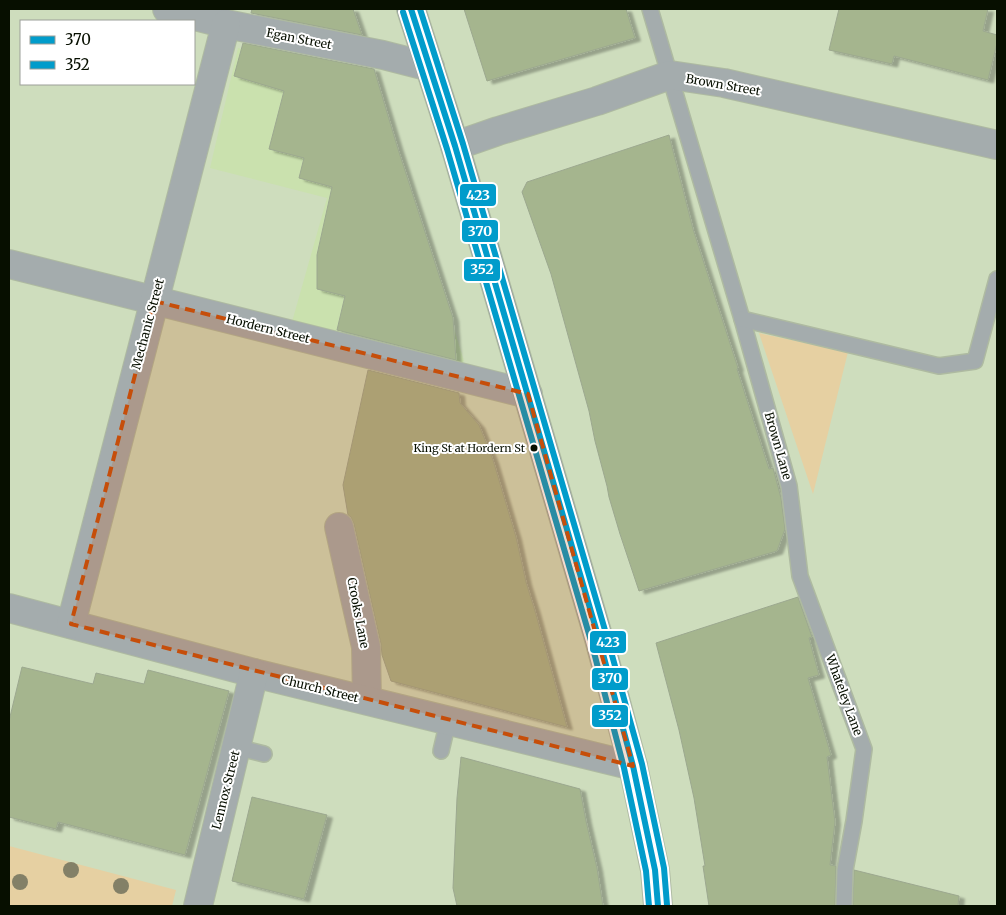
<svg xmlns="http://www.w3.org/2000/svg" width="1006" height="915" font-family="Merriweather,serif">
<defs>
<filter id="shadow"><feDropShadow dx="5.5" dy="3" stdDeviation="1" flood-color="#0004"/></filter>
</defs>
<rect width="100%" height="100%" fill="#ceddbd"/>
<polygon fill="#cae1ae" points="238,48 377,81 464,361 460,364 292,322 327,198 210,168"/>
<g fill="#e6d0a2">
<polygon points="759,333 848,352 813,494"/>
<polygon points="9,846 176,890 172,906 9,906"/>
</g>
<g fill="#a5b58e" stroke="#9ca88f" filter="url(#shadow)">
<polygon points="252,9 353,9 362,35 251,13"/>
<polygon points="464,9 626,9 635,38 487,81"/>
<polygon points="839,9 988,9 983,31 997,35 997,43 988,80 894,56 892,64 829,50"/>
<polygon points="243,43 374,69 398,149 453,318 456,360 337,330 345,296 317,289 317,255 332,187 299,178 304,158 269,149 284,91 234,76"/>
<polygon points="669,135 693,229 738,368 737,369 769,469 773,468 781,498 785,529 777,551 639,591 620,534 609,497 607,486 595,441 589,411 551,274 522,192 527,182"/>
<polygon points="368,370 459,393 460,403 479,425 493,460 516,537 526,582 535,611 567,727 391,681 382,655 381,644 354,524 351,517 348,515 343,485"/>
<polygon points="798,597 812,637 809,638 819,675 808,678 831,755 827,757 835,822 830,865 836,866 835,906 709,906 703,866 705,866 694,798 679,730 656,643"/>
<polygon points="22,667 93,684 96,673 144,684 148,670 229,691 185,855 58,822 56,829 9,817 9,721"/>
<polygon points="461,757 580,789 586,821 597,868 603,906 457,906 453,888 457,798"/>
<polygon points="252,797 327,815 304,899 232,881"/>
<polygon points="854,870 959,896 958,906 853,906"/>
</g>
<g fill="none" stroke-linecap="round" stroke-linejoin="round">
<defs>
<g id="lane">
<polyline points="650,9 742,319 789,486 800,576 864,749 854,821 845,870 844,906"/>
<polyline points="742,319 939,366 975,361 997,279"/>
<polyline points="236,747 264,754"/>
<polyline points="441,751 448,721"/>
</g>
<g id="street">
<polyline points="167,9 226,24 383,55 430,67"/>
<polyline points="455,146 498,131 597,101 670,75 724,83 997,145"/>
<polyline points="9,264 528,394"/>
<polyline points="339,527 366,647 367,700"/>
<polyline points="9,608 254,673 633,766"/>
<polyline points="71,624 226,24"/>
<polyline points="198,906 254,673"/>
</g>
<polyline id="highway" points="411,9 455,146 599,639 633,766 655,870 658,906"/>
</defs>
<use href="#lane" stroke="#aebaa1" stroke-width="18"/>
<use href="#street" stroke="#aebaa1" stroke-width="30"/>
<use href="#highway" stroke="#aebaa1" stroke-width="30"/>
<use href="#lane" stroke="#a4acad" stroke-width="15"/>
<use href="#street" stroke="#a4acad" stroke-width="28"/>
<use href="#highway" stroke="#929e9d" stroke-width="28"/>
<defs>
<polyline id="bus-1" points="411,9 455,146 599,639 633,766 655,870 658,906"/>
<polyline id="bus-2" points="403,12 447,149 591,641 624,768 646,871 649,906"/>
<polyline id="bus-3" points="420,9 463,144 607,637 642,764 664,868 667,905"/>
</defs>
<use href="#bus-1" stroke="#fff" stroke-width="10"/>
<use href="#bus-2" stroke="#fff" stroke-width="10"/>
<use href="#bus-3" stroke="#fff" stroke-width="10"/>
<use href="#bus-1" stroke="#019ccb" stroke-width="6"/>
<use href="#bus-2" stroke="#019ccb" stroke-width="6"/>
<use href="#bus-3" stroke="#019ccb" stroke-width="6"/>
</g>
<g fill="#838067">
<circle cx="71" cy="870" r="8"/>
<circle cx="20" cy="882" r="8"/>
<circle cx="121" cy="886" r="8"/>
</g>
<path fill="#c64e0a" fill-opacity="0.2" stroke="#c64e0a" stroke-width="4" stroke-dasharray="10 6" stroke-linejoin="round" d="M154,301L528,394L633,766L71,624Z"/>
<circle fill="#070f00" stroke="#fff" stroke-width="2" cx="534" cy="448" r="4.5"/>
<g text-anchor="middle" stroke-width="4" stroke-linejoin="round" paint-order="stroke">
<g font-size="11" fill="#070f00" stroke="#fff" text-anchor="end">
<text x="525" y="452">King St at Hordern St</text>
</g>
<g font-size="12" fill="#070f00" stroke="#fff">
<text transform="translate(299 39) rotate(11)" y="4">Egan Street</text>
<text transform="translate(723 85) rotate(10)" y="4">Brown Street</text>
<text transform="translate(148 324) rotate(-75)" y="4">Mechanic Street</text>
<text transform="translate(268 329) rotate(14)" y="4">Hordern Street</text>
<text transform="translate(778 446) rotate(74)" y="4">Brown Lane</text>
<text transform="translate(358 613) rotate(79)" y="4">Crooks Lane</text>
<text transform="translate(320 689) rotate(14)" y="4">Church Street</text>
<text transform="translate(844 695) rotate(70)" y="4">Whateley Lane</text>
<text transform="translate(226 790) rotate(-76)" y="4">Lennox Street</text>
</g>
</g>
<g stroke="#fff" stroke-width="2">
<rect x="459" y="183" width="38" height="24" rx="5" fill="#019ccb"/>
<rect x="461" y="219" width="38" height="24" rx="5" fill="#019ccb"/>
<rect x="463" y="258" width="38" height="24" rx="5" fill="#019ccb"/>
<rect x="589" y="630" width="38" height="24" rx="5" fill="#019ccb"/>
<rect x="591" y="667" width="38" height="24" rx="5" fill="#019ccb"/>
<rect x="591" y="704" width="38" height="24" rx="5" fill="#019ccb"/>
</g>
<g font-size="14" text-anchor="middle" font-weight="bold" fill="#fff">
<text x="478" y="200">423</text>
<text x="480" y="236">370</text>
<text x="482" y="274">352</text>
<text x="608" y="647">423</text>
<text x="610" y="683">370</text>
<text x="610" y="720">352</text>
</g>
<rect width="1006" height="915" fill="none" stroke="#070f00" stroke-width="20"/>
<rect x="20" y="20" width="175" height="65" fill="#ffffff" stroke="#9c9f99"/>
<rect x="30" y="36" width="25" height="8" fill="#019ccb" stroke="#9c9f99"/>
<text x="65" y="45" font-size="15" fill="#070f00">370</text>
<rect x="30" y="61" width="25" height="8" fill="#019ccb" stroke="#9c9f99"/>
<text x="65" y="70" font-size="15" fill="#070f00">352</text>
</svg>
